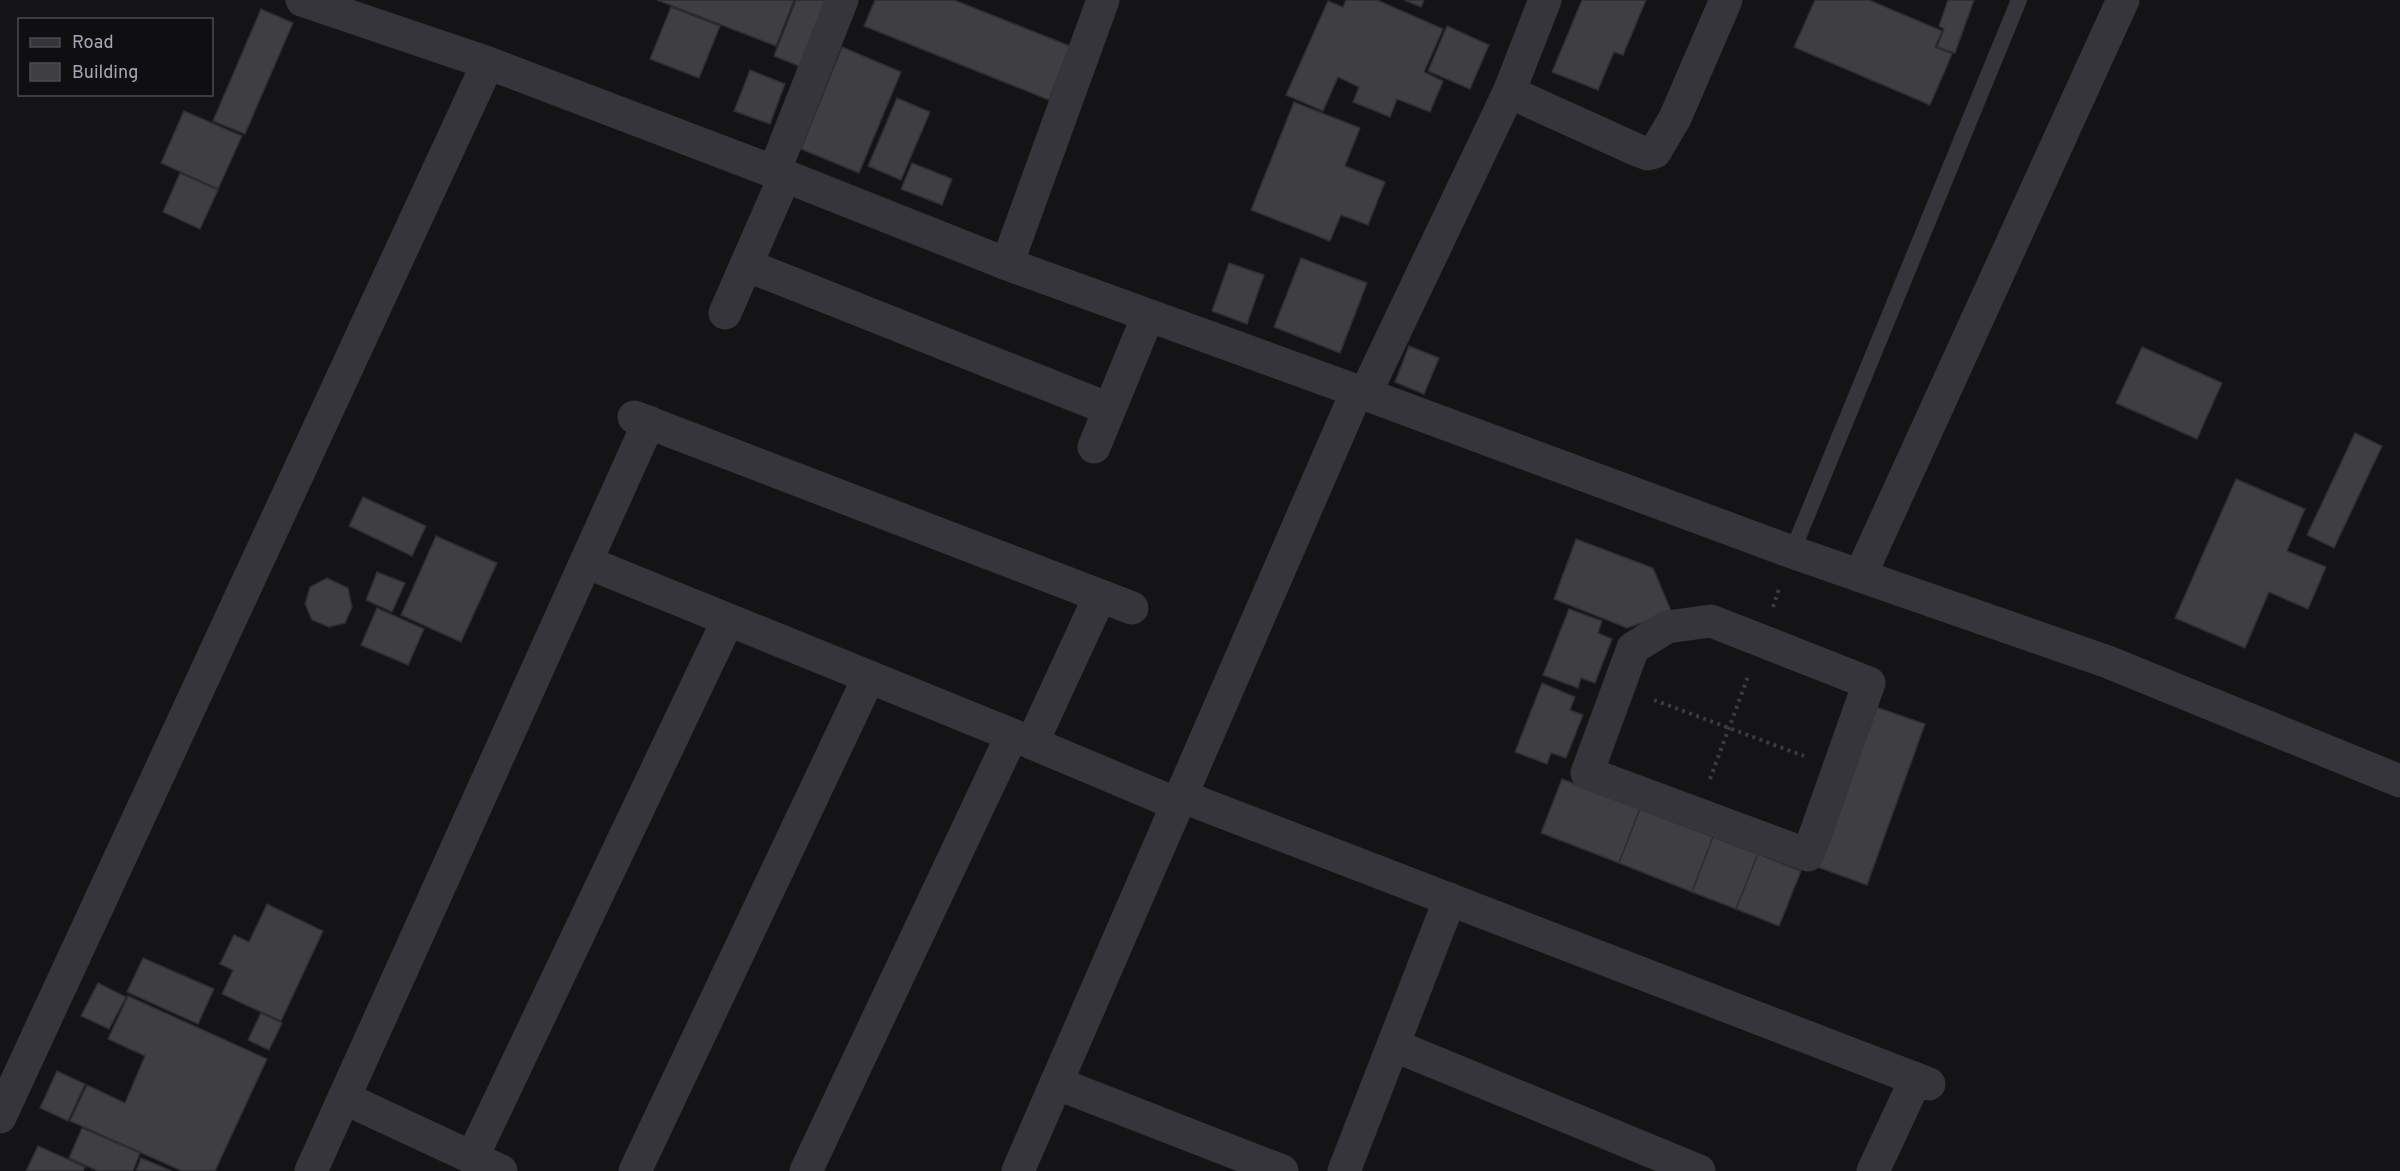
<svg xmlns="http://www.w3.org/2000/svg" width="2400" height="1171" font-family="Overpass,sans-serif">
<rect width="100%" height="100%" fill="#141416"/>
<g fill="#3e3e43" stroke="#2e2e32" stroke-width="1.5">
<polygon points="657,0 794,0 776,46"/>
<polygon points="796,0 828,0 801,67 774,56"/>
<polygon points="875,0 954,0 1070,46 1049,100 864,26"/>
<polygon points="1346,0 1377,0 1443,29 1424,72 1443,81 1430,112 1397,99 1390,117 1353,102 1359,87 1338,77 1323,111 1286,95 1328,1 1343,7"/>
<polygon points="1404,0 1424,0 1421,7"/>
<polygon points="1582,0 1646,0 1623,55 1614,52 1598,90 1552,72"/>
<polygon points="1815,0 1869,0 1942,31 1935,47 1952,54 1930,105 1794,47"/>
<polygon points="1948,0 1974,0 1955,53 1937,47 1944,29 1939,26"/>
<polygon points="671,7 720,26 699,78 650,59"/>
<polygon points="261,9 293,23 245,134 213,121"/>
<polygon points="1447,26 1489,45 1470,89 1428,71"/>
<polygon points="842,47 901,72 859,173 801,149"/>
<polygon points="750,70 785,84 770,124 734,111"/>
<polygon points="897,98 930,112 901,180 868,166"/>
<polygon points="1294,102 1360,128 1345,166 1385,182 1368,225 1341,215 1330,241 1251,210"/>
<polygon points="184,111 242,136 218,189 161,163"/>
<polygon points="912,163 952,179 942,205 901,189"/>
<polygon points="180,173 218,190 200,229 163,212"/>
<polygon points="1301,258 1367,283 1340,353 1274,327"/>
<polygon points="1229,263 1264,275 1247,324 1212,311"/>
<polygon points="1409,346 1439,358 1424,394 1395,382"/>
<polygon points="2142,347 2222,383 2197,439 2116,403"/>
<polygon points="2355,433 2382,446 2334,548 2307,535"/>
<polygon points="2236,479 2305,509 2287,551 2326,567 2308,609 2269,592 2245,648 2175,618"/>
<polygon points="363,497 426,526 412,556 349,526"/>
<polygon points="436,536 497,563 461,642 401,615"/>
<polygon points="1576,539 1653,568 1672,613 1627,628 1554,599"/>
<polygon points="377,572 405,583 392,612 366,600"/>
<polygon points="327,578 348,588 352,607 345,623 329,627 312,620 305,604 310,587"/>
<polygon points="377,608 424,629 408,665 361,645"/>
<polygon points="1569,609 1602,621 1598,633 1612,639 1595,683 1581,678 1578,688 1543,675"/>
<polygon points="1542,683 1575,697 1570,710 1583,715 1566,758 1551,753 1547,764 1515,752"/>
<polygon points="1870,705 1925,724 1867,885 1812,865"/>
<polygon points="1562,779 1640,809 1619,863 1541,833"/>
<polygon points="1640,809 1713,837 1692,892 1619,863"/>
<polygon points="1713,837 1758,854 1736,909 1692,892"/>
<polygon points="1758,854 1801,871 1779,926 1736,909"/>
<polygon points="267,904 323,931 281,1021 222,994 233,970 220,964 234,935 249,942"/>
<polygon points="143,958 214,989 198,1024 127,992"/>
<polygon points="98,983 126,997 109,1029 81,1016"/>
<polygon points="128,996 267,1059 215,1171 182,1171 70,1121 87,1085 125,1103 145,1056 108,1039"/>
<polygon points="261,1013 282,1023 269,1050 248,1040"/>
<polygon points="57,1071 85,1084 68,1121 40,1108"/>
<polygon points="82,1128 140,1153 133,1171 98,1171 69,1158"/>
<polygon points="38,1146 85,1167 83,1171 26,1171"/>
<polygon points="141,1158 172,1171 136,1171"/>
</g>
<g fill="none" stroke-linecap="round" stroke-linejoin="round">
<g stroke="#3b3b42" stroke-width="4" stroke-dasharray="3 4.5" stroke-linecap="butt">
<polyline points="1773,607 1780,586"/>
<polyline points="1654,700 1804,756"/>
<polyline points="1710,779 1749,674"/>
</g>
<polyline stroke="#35353b" stroke-width="16" points="1792,552 2019,0"/>
<g stroke="#35353b" stroke-width="33">
<polyline points="302,0 488,63 785,176 1007,264 1357,391 1792,552 2108,662 2400,781"/>
<polyline points="1509,92 1637,150 1648,154 1655,152 1675,118 1726,0"/>
<polyline points="774,172 842,0"/>
<polyline points="1007,264 1103,0"/>
<polyline points="746,265 1109,409"/>
<polyline points="725,313 785,176"/>
<polyline points="1365,394 1509,92 1545,0"/>
<polyline points="634,417 1132,608"/>
<polyline points="1094,447 1148,316"/>
<polyline points="586,562 1032,743 1177,804"/>
<polyline points="1860,576 2123,0"/>
<polygon points="1711,621 1869,683 1808,855 1587,773 1633,648 1667,627"/>
<polyline points="1032,743 1100,596"/>
<polyline points="1181,796 1929,1084"/>
<polyline points="1393,1045 1699,1171"/>
<polyline points="1056,1083 1282,1171"/>
<polyline points="344,1098 501,1171"/>
<polyline points="0,1117 488,63"/>
<polyline points="472,1158 728,620"/>
<polyline points="311,1171 649,422"/>
<polyline points="635,1171 869,677"/>
<polyline points="806,1171 1012,735"/>
<polyline points="1018,1171 1357,391"/>
<polyline points="1344,1171 1450,899"/>
<polyline points="1873,1171 1916,1079"/>
</g>
</g>
<rect x="18" y="18" width="195" height="78" fill="#0f0f11" stroke="#4b4c53" stroke-width="1.5"/>
<rect x="30" y="38" width="30" height="9" fill="#35353b" stroke="#4b4c53" stroke-width="1.5"/>
<text x="72" y="48" font-size="18" fill="#a5a7b7">Road</text>
<rect x="30" y="63" width="30" height="18" fill="#3e3e43" stroke="#4b4c53" stroke-width="1.5"/>
<text x="72" y="78" font-size="18" fill="#a5a7b7">Building</text>
</svg>
